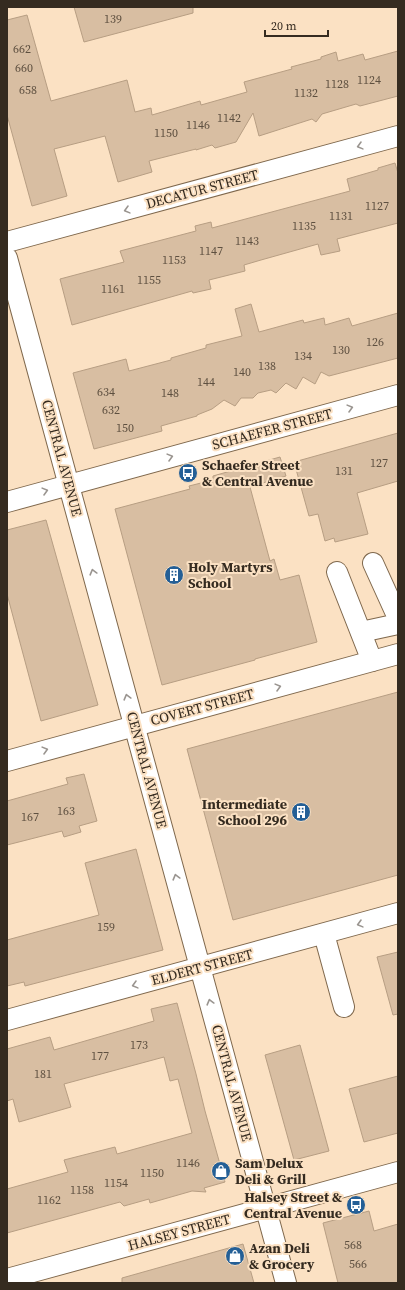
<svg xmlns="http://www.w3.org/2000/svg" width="405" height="1290" font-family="'Source Serif 4',serif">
<rect width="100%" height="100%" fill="#fbe1c3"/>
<g fill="#d8bea2" stroke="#b79e83">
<polygon points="74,7 193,7 193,13 84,42"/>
<polygon points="27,15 51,101 127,80 135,112 151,108 152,115 200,101 201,105 247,92 244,82 292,69 291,67 321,59 321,57 336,52 338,61 363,54 365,60 398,51 398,96 360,106 356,104 322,114 316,122 312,119 259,136 253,113 236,142 215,148 212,145 196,150 196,149 149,161 152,172 118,182 105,136 54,149 67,196 32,206 7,115 7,20"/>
<polygon points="395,163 398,173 398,223 337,239 340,251 321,255 318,244 261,260 244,265 245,271 209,280 211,289 193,293 192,291 72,325 60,279 124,262 120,251 196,231 195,226 211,222 212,228 350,191 347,179 378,170 378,168"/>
<polygon points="251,304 259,332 303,320 304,323 324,318 325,325 349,318 352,326 398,313 398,358 329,376 321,372 315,384 303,377 296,389 286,383 276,393 271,390 258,393 253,398 241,398 235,406 224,400 212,409 197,415 197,416 161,426 162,431 94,449 73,373 126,359 129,371 171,360 171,358 206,348 206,345 242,336 235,309"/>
<polygon points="398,433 398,481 357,493 368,534 335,542 334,538 325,541 318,514 309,516 294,462"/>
<polygon points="280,457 286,476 250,487 270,561 274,559 280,580 299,575 317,642 255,659 255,660 162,685 115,509 190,489 189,486 213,480 213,476"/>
<polygon points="46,520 98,705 41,721 7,594 7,530"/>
<polygon points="398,692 398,875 233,920 187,749"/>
<polygon points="84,774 97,821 79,826 81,832 64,837 62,831 7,845 7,801 68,784 66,778"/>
<polygon points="136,849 163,950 25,986 24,982 7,986 7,940 99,915 85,863"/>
<polygon points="398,952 398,1014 393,1015 377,957"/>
<polygon points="177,1003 196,1074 205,1111 225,1182 204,1188 206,1192 192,1191 150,1203 149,1199 124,1206 120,1202 7,1233 7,1189 68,1172 64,1160 115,1147 117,1154 192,1133 178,1079 170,1081 164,1057 64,1084 71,1107 19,1122 13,1099 7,1101 7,1049 50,1037 54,1050 154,1021 151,1009"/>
<polygon points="300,1045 329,1151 294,1160 265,1055"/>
<polygon points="398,1076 398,1133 364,1142 349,1089"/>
<polygon points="369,1211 374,1231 398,1224 398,1283 338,1283 323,1223"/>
<polygon points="243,1244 254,1283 122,1283 122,1278"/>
</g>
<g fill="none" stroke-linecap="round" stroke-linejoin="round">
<defs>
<g id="minor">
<polyline points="7,242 398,136"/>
<polyline points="7,258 286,1283"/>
<polyline points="7,502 398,395"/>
<polyline points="373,563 398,618"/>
<polyline points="337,572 372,661"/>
<polyline points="361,632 398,624"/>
<polyline points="7,761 398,654"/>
<polyline points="324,934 344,1007"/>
<polyline points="7,1020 398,913"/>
<polyline points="7,1279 398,1172"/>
</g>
</defs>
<use href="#minor" stroke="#7f684d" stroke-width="22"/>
<use href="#minor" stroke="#fff" stroke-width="20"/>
</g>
<defs><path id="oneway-chevron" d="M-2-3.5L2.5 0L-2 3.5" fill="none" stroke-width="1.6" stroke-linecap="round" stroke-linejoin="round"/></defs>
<g stroke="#9a9590">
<use href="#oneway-chevron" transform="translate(360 146) rotate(165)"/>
<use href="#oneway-chevron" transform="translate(127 210) rotate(165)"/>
<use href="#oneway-chevron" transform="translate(350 408) rotate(-15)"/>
<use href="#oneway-chevron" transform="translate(170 457) rotate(-15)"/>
<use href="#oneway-chevron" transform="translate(45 491) rotate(-15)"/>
<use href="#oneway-chevron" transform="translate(93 572) rotate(-105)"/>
<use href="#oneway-chevron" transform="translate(278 687) rotate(-15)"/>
<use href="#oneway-chevron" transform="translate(127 697) rotate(-105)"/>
<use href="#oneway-chevron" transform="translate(45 750) rotate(-15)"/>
<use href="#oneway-chevron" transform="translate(176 877) rotate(-105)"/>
<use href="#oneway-chevron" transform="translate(360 924) rotate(165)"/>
<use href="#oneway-chevron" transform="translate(135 985) rotate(165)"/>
<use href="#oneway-chevron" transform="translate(210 1002) rotate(-105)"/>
</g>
<defs>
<symbol id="bus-disc" viewBox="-11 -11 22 22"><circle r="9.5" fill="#245f96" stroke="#fbe1c3"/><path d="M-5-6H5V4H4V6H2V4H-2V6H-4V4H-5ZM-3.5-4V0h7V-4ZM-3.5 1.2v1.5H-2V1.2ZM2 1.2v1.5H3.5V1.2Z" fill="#fff"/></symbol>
<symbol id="building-disc" viewBox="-11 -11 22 22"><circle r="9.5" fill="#245f96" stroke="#fbe1c3"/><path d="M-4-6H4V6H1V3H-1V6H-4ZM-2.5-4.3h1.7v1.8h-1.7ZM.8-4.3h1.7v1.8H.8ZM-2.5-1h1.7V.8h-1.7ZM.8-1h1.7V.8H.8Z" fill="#fff"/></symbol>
<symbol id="shop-disc" viewBox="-11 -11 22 22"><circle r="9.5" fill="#245f96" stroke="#fbe1c3"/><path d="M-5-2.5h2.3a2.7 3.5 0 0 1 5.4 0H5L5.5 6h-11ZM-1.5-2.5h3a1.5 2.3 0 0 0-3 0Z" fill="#fff"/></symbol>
</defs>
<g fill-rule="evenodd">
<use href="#bus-disc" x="177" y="462" width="22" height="22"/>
<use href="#building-disc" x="163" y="564" width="22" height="22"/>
<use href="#building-disc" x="290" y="801" width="22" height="22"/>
<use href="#shop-disc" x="210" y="1160" width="22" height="22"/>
<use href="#bus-disc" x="345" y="1194" width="22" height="22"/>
<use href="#shop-disc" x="224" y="1245" width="22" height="22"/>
</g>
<g text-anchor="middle" stroke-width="4" stroke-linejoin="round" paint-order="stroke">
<g font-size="12" fill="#5e5040">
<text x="113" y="23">139</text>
<text x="22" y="53">662</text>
<text x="24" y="72">660</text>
<text x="369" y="84">1124</text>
<text x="337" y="88">1128</text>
<text x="28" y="94">658</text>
<text x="306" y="97">1132</text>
<text x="229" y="122">1142</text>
<text x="198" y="129">1146</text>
<text x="166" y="137">1150</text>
<text x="377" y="210">1127</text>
<text x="341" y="220">1131</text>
<text x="304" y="230">1135</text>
<text x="247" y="245">1143</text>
<text x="211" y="255">1147</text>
<text x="174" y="264">1153</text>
<text x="149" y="284">1155</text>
<text x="113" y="293">1161</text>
<text x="375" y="346">126</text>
<text x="341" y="354">130</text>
<text x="303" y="360">134</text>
<text x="267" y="370">138</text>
<text x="242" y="376">140</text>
<text x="206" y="386">144</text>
<text x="106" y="396">634</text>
<text x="170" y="397">148</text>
<text x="111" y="414">632</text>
<text x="125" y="432">150</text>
<text x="379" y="467">127</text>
<text x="344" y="475">131</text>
<text x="66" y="815">163</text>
<text x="30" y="821">167</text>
<text x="106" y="931">159</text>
<text x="139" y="1049">173</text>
<text x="100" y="1060">177</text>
<text x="43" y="1078">181</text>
<text x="188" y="1167">1146</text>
<text x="152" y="1177">1150</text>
<text x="116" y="1187">1154</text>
<text x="82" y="1194">1158</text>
<text x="49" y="1204">1162</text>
<text x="353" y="1249">568</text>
<text x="358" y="1268">566</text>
</g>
<g font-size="14" fill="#352b20" stroke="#fbe1c3">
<text transform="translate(202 189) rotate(-15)" y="5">DECATUR STREET</text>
<text transform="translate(272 429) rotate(-15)" y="5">SCHAEFER STREET</text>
<text transform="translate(62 458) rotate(75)" y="5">CENTRAL AVENUE</text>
<text transform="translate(202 707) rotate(-15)" y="5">COVERT STREET</text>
<text transform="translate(147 770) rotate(75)" y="5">CENTRAL AVENUE</text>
<text transform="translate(202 967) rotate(-15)" y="5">ELDERT STREET</text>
<text transform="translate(232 1083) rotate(75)" y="5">CENTRAL AVENUE</text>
<text transform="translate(179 1232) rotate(-15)" y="5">HALSEY STREET</text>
</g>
<g font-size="14" font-weight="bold" fill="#352b20" stroke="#fbe1c3" text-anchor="start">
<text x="202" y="470">Schaefer Street<tspan x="202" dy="16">&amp; Central Avenue</tspan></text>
<text x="188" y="572">Holy Martyrs<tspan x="188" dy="16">School</tspan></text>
<text x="287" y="809" text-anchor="end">Intermediate<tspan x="287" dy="16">School 296</tspan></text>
<text x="235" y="1168">Sam Delux<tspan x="235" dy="16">Deli &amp; Grill</tspan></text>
<text x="342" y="1202" text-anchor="end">Halsey Street &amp;<tspan x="342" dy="16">Central Avenue</tspan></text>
<text x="249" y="1253">Azan Deli<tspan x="249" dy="16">&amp; Grocery</tspan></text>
</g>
</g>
<rect width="405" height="1290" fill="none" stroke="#352b20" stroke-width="16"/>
<path d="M265 30v6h63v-6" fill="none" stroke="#352b20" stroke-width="2"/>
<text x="271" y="30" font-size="12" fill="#352b20" stroke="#fbe1c3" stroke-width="3" paint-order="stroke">20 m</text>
</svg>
